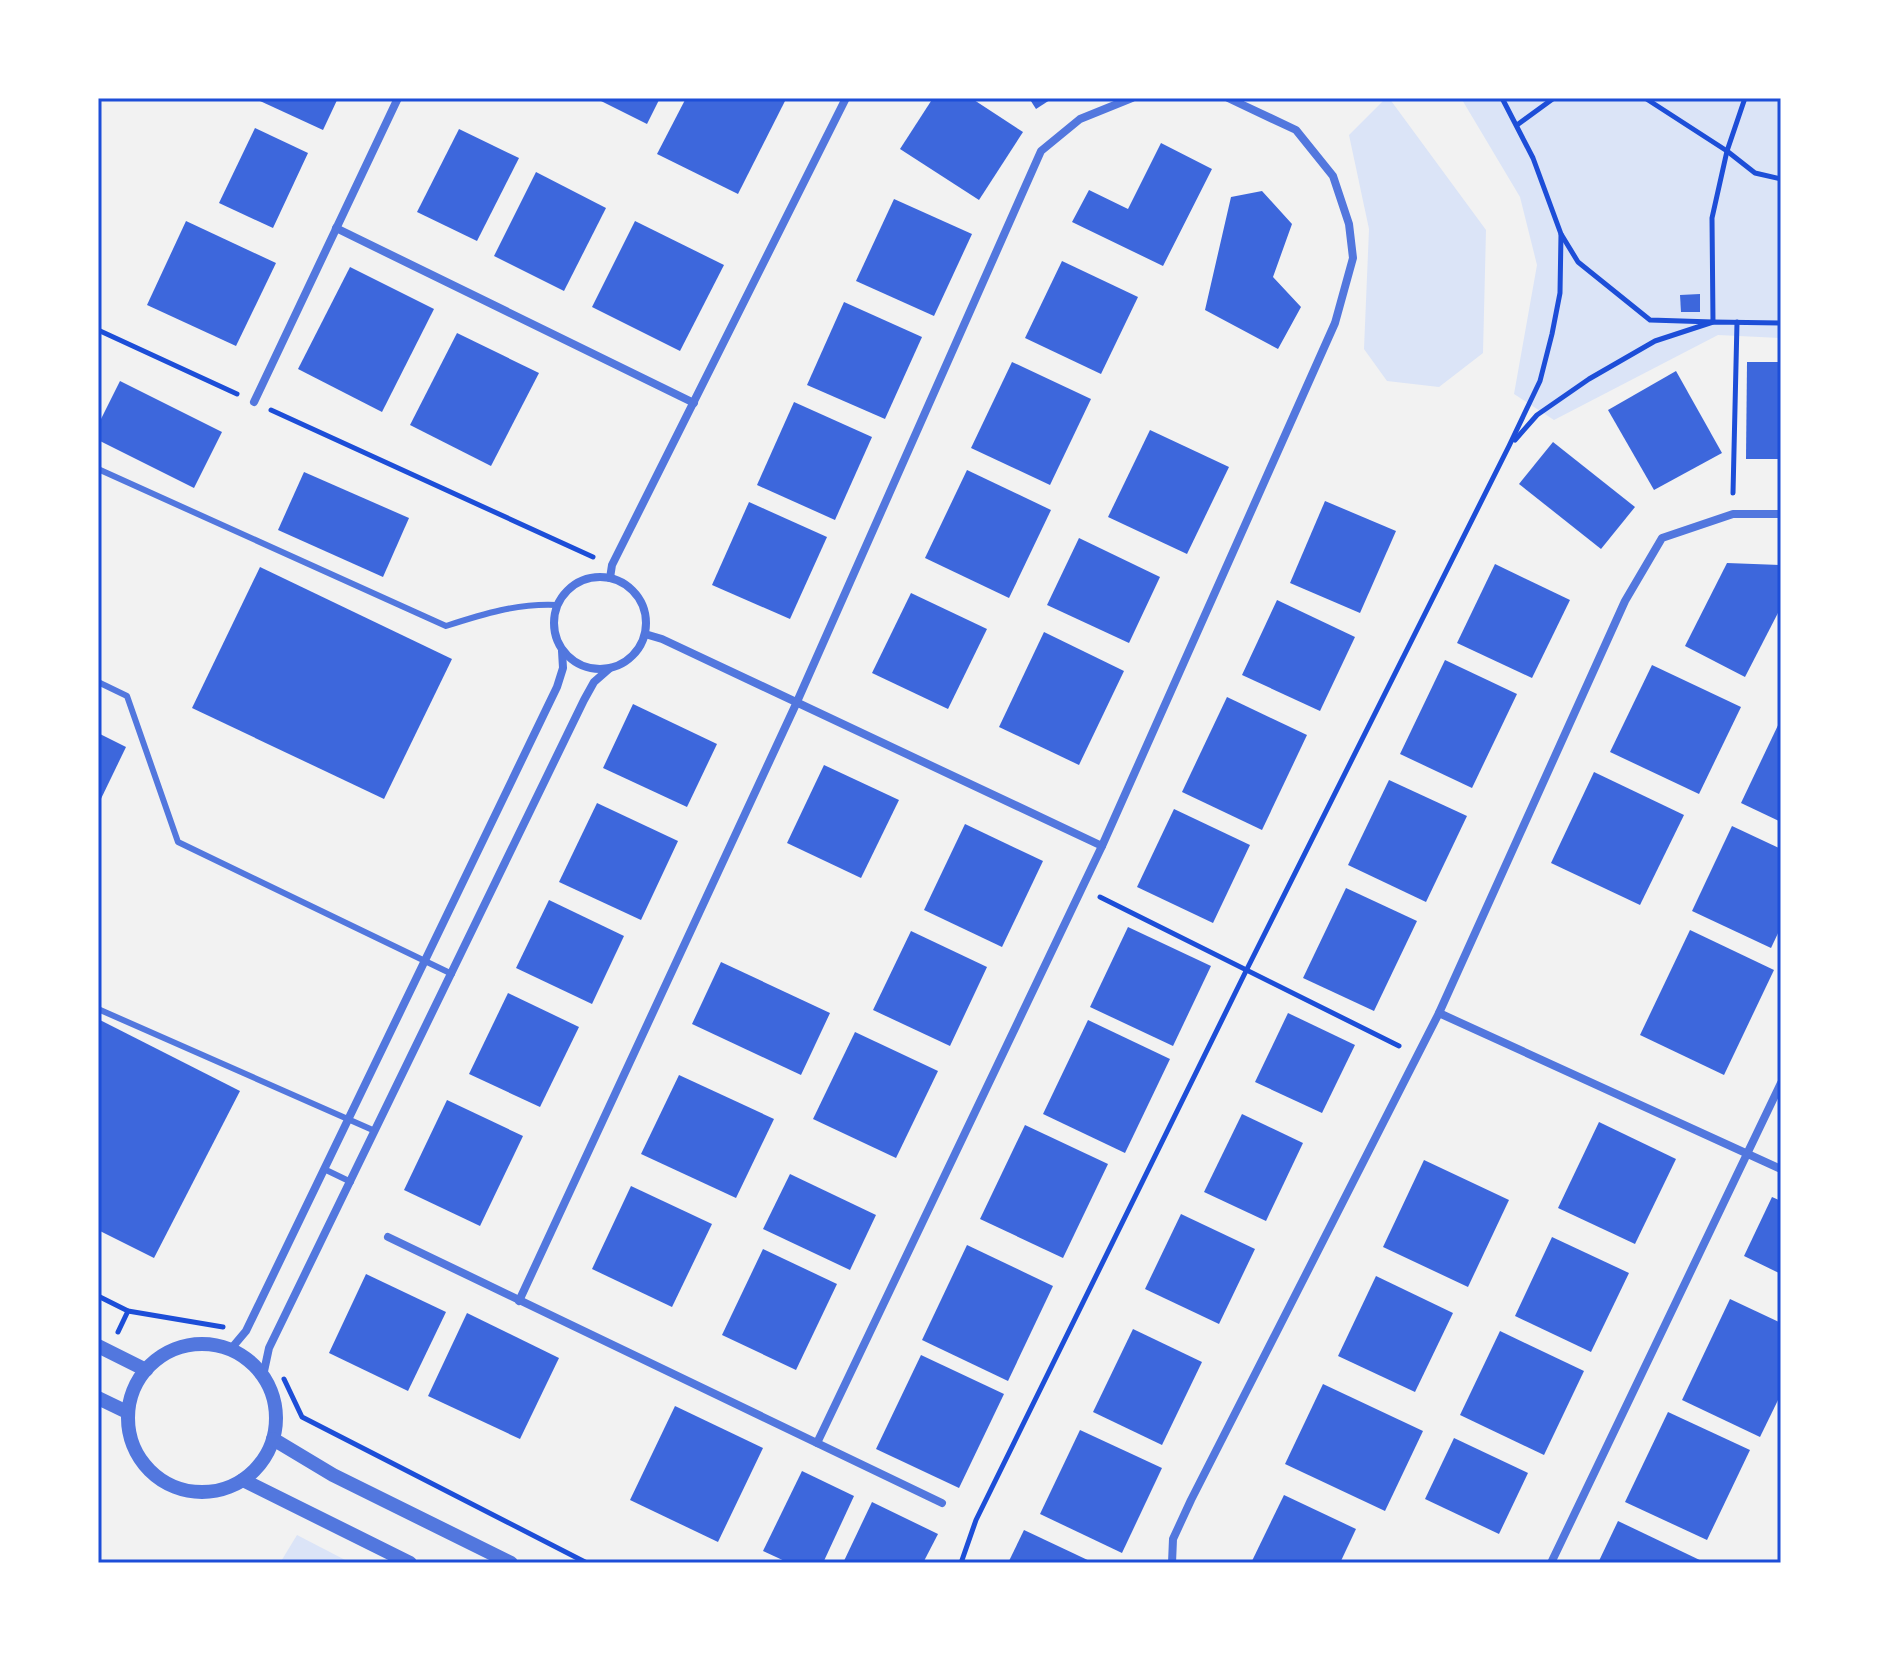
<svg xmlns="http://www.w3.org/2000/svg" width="1879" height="1661" font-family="Figtree,sans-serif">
<rect width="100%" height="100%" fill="#f2f2f2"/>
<g fill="#dbe4f7">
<polygon points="1386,98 1389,98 1486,230 1483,353 1439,387 1387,381 1364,349 1369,229 1349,135"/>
<polygon points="1461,98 1781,98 1781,338 1718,335 1554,420 1514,394 1537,265 1520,197"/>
<polygon points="297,1535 351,1563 280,1563"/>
</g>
<g fill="#3d67dc">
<polygon points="262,98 338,98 323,130 260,101"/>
<polygon points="595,98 660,98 647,124"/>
<polygon points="686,98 778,98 785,101 738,194 657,154"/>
<polygon points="933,98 971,98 1023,132 979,200 900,149"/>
<polygon points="1029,98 1053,98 1036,109"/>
<polygon points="255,128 308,153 273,228 219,203"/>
<polygon points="459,129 519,158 477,241 417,212"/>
<polygon points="1161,143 1212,169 1163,266 1072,222 1089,190 1128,209"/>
<polygon points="536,172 606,208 564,291 494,256"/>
<polygon points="1262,191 1292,224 1273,277 1301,307 1278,349 1205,310 1231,197"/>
<polygon points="894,199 972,234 934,316 856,281"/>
<polygon points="186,221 276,263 236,346 147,305"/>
<polygon points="635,221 724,265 680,351 592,307"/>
<polygon points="1062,261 1138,297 1101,374 1025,338"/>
<polygon points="350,267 434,309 382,412 298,369"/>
<polygon points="1700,294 1700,312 1681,312 1680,295"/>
<polygon points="844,302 922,337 885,419 807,385"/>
<polygon points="457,333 539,373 491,466 410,425"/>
<polygon points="1012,362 1091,399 1050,485 971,448"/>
<polygon points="1747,362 1781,362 1781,459 1746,459"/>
<polygon points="1676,371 1722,453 1654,490 1608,410"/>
<polygon points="120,381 222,432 194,488 98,440 98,425"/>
<polygon points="794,402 872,437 835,520 757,485"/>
<polygon points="1150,430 1229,467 1187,554 1108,517"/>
<polygon points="1553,442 1635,507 1601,549 1519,484"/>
<polygon points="967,470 1051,510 1009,598 925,558"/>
<polygon points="304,472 409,518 383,577 278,530"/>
<polygon points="1325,501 1396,531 1360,613 1290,583"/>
<polygon points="749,502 827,537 790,619 712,585"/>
<polygon points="1079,538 1160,577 1129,643 1047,605"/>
<polygon points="1727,563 1781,565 1781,607 1745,677 1685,646"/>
<polygon points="1495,564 1570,600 1532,678 1457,643"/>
<polygon points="260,567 452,659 384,799 192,708"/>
<polygon points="911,593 987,629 948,709 872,673"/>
<polygon points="1277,600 1355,637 1320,711 1242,675"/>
<polygon points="1044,632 1124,671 1079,765 999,727"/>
<polygon points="1445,660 1517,694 1472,788 1400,754"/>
<polygon points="1652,665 1741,707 1699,794 1610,752"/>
<polygon points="1227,697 1307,735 1262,830 1182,792"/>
<polygon points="633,704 717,744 687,807 603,768"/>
<polygon points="1781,719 1781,822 1741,803"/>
<polygon points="98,733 126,747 98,805"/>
<polygon points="824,765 899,800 861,878 787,843"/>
<polygon points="1594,772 1684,815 1640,905 1551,863"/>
<polygon points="1389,780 1467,816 1426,902 1348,865"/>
<polygon points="597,803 678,841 641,920 559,882"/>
<polygon points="1174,809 1250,845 1213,923 1137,887"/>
<polygon points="965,824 1043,861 1002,947 924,910"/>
<polygon points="1732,826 1781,849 1781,927 1771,948 1692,911"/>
<polygon points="1346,888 1417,921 1374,1011 1303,978"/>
<polygon points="549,900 624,936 592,1004 516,968"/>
<polygon points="1128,927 1211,966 1173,1046 1090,1007"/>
<polygon points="1690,930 1774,970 1724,1075 1640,1035"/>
<polygon points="911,931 987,967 950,1046 873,1010"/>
<polygon points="721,962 830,1013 801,1075 692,1024"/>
<polygon points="508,993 579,1027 540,1107 469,1074"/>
<polygon points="1288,1013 1355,1045 1322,1113 1255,1082"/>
<polygon points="98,1019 240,1091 154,1258 98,1230"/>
<polygon points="1088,1020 1170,1059 1125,1153 1043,1114"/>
<polygon points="855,1032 938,1071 896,1158 813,1119"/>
<polygon points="679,1075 774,1119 736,1198 641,1154"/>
<polygon points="447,1100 523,1136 480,1226 404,1190"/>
<polygon points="1242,1114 1303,1143 1266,1221 1204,1192"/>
<polygon points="1599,1122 1676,1159 1635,1244 1558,1208"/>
<polygon points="1025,1125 1108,1164 1063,1258 980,1219"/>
<polygon points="1424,1160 1509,1200 1468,1287 1383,1247"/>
<polygon points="790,1174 876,1215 850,1270 763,1229"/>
<polygon points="631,1186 712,1224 672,1307 592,1269"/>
<polygon points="1772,1197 1781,1201 1781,1274 1744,1256"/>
<polygon points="1181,1214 1255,1249 1219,1324 1145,1289"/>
<polygon points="1552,1237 1629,1273 1591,1352 1515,1316"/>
<polygon points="967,1245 1053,1286 1008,1381 922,1340"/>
<polygon points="763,1249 837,1284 796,1370 722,1335"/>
<polygon points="366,1274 446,1312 408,1391 329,1353"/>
<polygon points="1376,1276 1453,1313 1415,1392 1338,1356"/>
<polygon points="1730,1299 1781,1323 1781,1394 1760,1437 1682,1400"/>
<polygon points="467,1313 559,1358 520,1439 428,1396"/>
<polygon points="1133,1329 1202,1362 1162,1445 1093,1412"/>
<polygon points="1500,1331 1584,1371 1544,1455 1460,1415"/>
<polygon points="921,1355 1004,1394 959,1488 876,1449"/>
<polygon points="1323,1384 1423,1431 1385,1511 1285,1464"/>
<polygon points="675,1406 763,1448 718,1542 630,1500"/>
<polygon points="1668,1412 1750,1450 1707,1540 1625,1502"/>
<polygon points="1080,1430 1162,1468 1122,1553 1040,1514"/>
<polygon points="1454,1438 1528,1473 1499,1534 1425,1499"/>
<polygon points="802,1471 854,1496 823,1563 789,1563 763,1551"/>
<polygon points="1284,1495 1356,1529 1340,1563 1251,1563"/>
<polygon points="872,1502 938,1534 923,1563 843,1563"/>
<polygon points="1618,1521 1706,1563 1598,1563"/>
<polygon points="1024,1530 1094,1563 1008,1563"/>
</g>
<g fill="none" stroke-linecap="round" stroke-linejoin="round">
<g stroke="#1d4ed8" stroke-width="5">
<polyline points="1502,98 1533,158 1561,234 1578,262 1650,320 1713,322 1712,218 1727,151 1745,98"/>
<polyline points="1645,98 1727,151 1755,173 1781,179"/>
<polyline points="1517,125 1554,98"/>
<polyline points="98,330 237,394"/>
<polyline points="271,410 593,557"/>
<polyline points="1515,440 1537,415 1589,379 1655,341 1713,322 1781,323"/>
<polyline points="1733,493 1737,322"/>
<polyline points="1100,897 1399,1046"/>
<polyline points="98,1296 128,1311 223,1327"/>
<polyline points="118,1332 128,1311"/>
<polyline points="284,1379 302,1417 587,1563"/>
<polyline points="961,1563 976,1520 1247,969 1509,446 1540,381 1552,334 1560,293 1561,234"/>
</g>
<g stroke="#5277de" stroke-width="6">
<path d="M98,469L446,626C483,614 518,603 557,605"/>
<polyline points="98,682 127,696 178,842 452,974"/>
<polyline points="98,1009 375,1131"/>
<polyline points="324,1169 351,1182"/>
</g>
<g stroke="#5277de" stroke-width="8">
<polyline points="336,228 694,403"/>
<polyline points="254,402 398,98"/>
<circle cx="600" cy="623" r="46"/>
<polyline points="610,578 612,565 846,98"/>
<polyline points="645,634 662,639 1102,846"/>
<polyline points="1439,1013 1781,1169"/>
<polyline points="388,1237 942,1503"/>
<polyline points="519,1301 796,704 1041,151 1080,119 1132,98"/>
<polyline points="230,1350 246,1331 557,687 563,668 562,651"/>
<polyline points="263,1376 269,1348 584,700 594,682 610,668"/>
<polyline points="817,1443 1102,846 1335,323 1353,258 1349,224 1333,176 1296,130 1228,98"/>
<polyline points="1172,1563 1173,1539 1191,1500 1439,1013 1625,601 1662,538 1733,514 1781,514"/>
<polyline points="1551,1563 1781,1083"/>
</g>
<g stroke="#5277de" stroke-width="14">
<circle cx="202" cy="1418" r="74"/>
<polyline points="98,1346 146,1370"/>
<polyline points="98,1398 127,1412"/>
<polyline points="273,1439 333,1475 511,1563"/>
<polyline points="243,1480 410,1563"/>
</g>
</g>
<rect width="1879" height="1661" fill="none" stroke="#ffffff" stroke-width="200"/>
<rect x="100" y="100" width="1679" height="1461" fill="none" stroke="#1d4ed8" stroke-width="3"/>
</svg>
